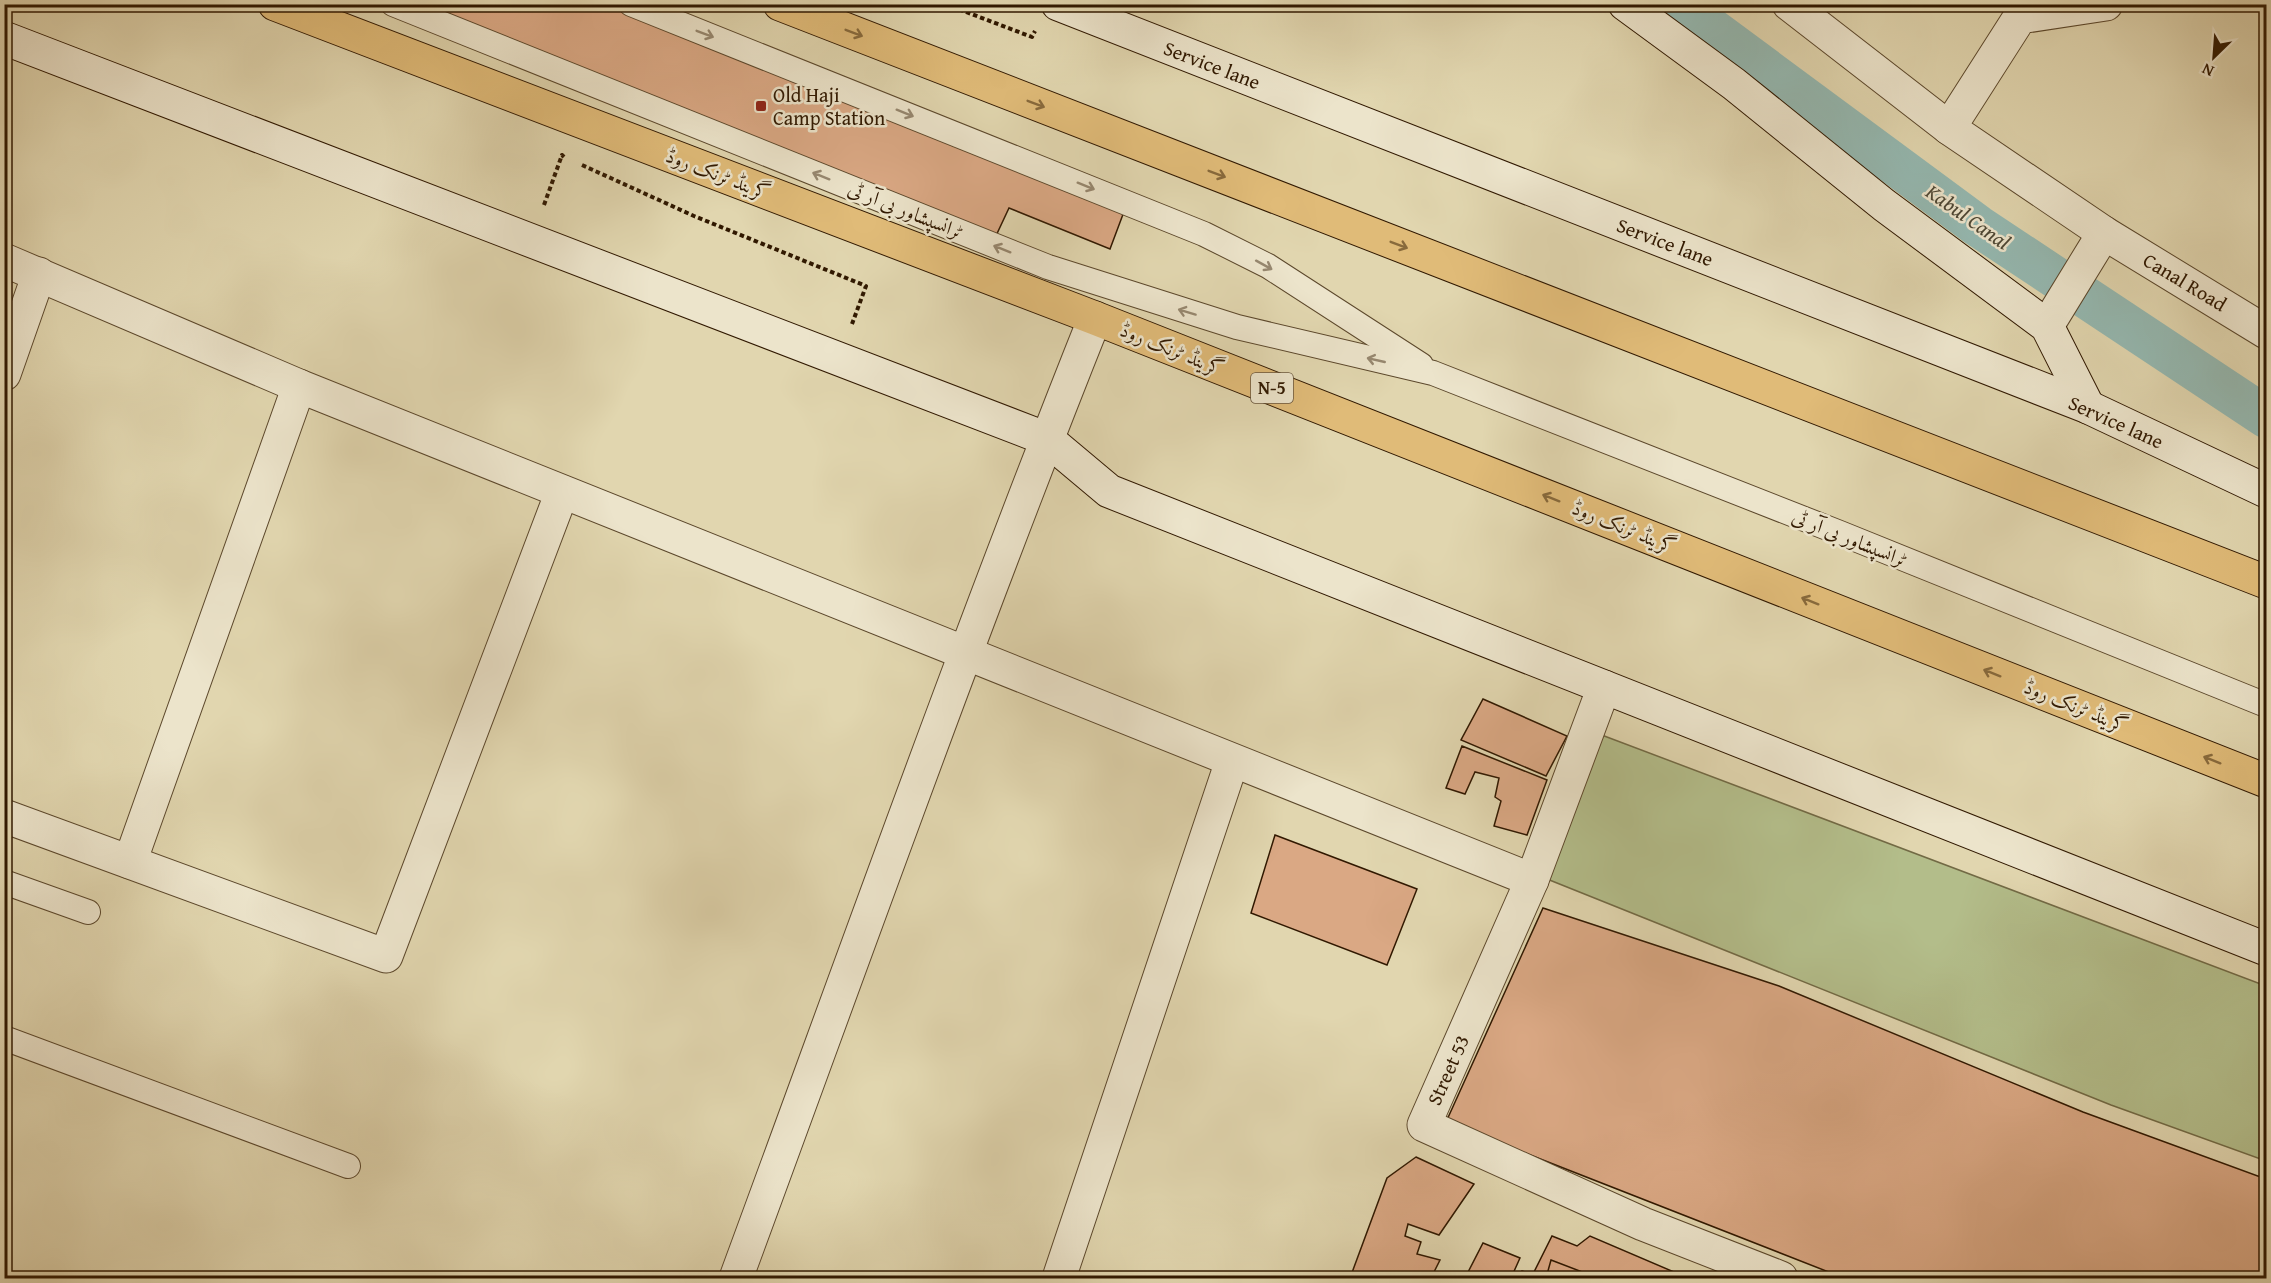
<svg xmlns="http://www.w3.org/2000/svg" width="2271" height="1283" font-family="'Gentium Book Plus',Amiri,serif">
<rect width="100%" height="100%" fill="#e1d6af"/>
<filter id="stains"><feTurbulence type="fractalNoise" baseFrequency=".00333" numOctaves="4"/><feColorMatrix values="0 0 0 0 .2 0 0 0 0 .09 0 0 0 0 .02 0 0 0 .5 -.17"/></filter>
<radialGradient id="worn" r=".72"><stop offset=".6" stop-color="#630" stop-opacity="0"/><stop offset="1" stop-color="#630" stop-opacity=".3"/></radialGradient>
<polygon fill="#b3bd8a" stroke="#726a45" stroke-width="1.5" points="1599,734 2266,986 2266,1161 2111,1105 1547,879"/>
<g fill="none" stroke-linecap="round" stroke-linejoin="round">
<polyline stroke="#95b8b0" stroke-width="42" points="1678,4 1978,226 2266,417"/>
</g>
<g fill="#daa884" stroke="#301800" stroke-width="1.5">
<polygon points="406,4 603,4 1125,209 1110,249 1009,208 994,240"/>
<polygon points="1483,699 1567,736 1546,776 1461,740"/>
<polygon points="1462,746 1547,780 1527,835 1494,826 1501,801 1495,797 1499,778 1475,772 1465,794 1446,788"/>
<polygon points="1275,835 1417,889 1387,965 1251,913"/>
<polygon points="1543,908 1779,986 2083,1112 2266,1179 2266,1278 1844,1278 1446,1122"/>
<polygon points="1416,1157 1474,1184 1439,1235 1408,1224 1405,1236 1421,1242 1417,1254 1440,1260 1431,1278 1350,1278 1387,1178"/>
<polygon points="1552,1236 1577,1246 1590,1236 1688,1278 1531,1278"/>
<polygon points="1483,1243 1520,1258 1511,1278 1465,1278"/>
<polygon points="1551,1260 1598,1278 1546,1278"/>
<polygon points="1522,1271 1542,1278 1519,1278"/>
</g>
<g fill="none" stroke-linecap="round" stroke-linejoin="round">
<defs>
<g id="lane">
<polyline points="393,4 1048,267 1237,327 1433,373 1840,533 2266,705"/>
<polyline points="631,4 1204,234 1268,266 1421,365"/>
<polyline points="4,882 88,912"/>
<polyline points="4,1038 348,1166"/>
</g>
<g id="street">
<polyline points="1789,4 1949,128"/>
<polyline points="2106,4 2020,17 1949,128 2104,233 2266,332"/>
<polyline points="4,260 299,386 1532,880"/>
<polyline points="2047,326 2104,233"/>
<polyline points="4,374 39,274"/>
<polyline points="1604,687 1532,880 1424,1125 1643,1224 1781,1278"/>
<polyline points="4,816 386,956 562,492"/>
<polyline points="130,862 299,386"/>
<path d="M736,1278C854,958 968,636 1095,318"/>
<polyline points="1059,1278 1232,761"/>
</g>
<g id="secondary">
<polyline points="1058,4 2088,407 2266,491"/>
<polyline points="1625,4 1734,84 1884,205 2047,326 2088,407"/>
<polyline points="4,38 1047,439 1109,491 2266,949"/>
</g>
<g id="highway">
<polyline points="275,4 1095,318 2266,781"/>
<polyline points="780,4 2266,582"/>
</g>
</defs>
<use href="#lane" stroke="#5c482c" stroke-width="26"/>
<use href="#street" stroke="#5c482c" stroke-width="35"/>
<use href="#secondary" stroke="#301800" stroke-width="35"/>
<use href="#highway" stroke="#301800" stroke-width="35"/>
<g stroke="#301800" stroke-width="4" stroke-dasharray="4.5 3" stroke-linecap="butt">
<polyline points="945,4 1032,37 1035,31"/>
<polyline points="582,165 694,216 866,286 852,324"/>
<polyline points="544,205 562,155 564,157"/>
</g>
<use href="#lane" stroke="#ece4cb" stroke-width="24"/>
<use href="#street" stroke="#ece4cb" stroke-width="33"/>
<use href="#secondary" stroke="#ece4cb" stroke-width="33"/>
<use href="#highway" stroke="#e0bb78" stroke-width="33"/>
</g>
<defs><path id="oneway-shaft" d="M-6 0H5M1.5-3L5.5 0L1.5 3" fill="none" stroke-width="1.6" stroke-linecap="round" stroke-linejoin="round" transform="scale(1.5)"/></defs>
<g stroke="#886a3c">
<use href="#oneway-shaft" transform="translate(854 33) rotate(21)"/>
<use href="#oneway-shaft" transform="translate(1036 104) rotate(21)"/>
<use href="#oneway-shaft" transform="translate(1217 174) rotate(21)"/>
<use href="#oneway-shaft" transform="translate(1399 245) rotate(21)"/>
<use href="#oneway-shaft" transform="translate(1551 498) rotate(-158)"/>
<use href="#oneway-shaft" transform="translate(1810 601) rotate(-158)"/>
<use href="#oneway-shaft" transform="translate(1992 673) rotate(-158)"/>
<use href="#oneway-shaft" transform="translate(2212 760) rotate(-158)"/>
</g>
<g stroke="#978870">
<use href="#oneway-shaft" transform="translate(705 34) rotate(21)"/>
<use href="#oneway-shaft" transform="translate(905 113) rotate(22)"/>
<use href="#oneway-shaft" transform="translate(821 176) rotate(-158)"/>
<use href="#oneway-shaft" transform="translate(1086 186) rotate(22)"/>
<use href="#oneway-shaft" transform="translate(1002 249) rotate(-158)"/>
<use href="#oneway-shaft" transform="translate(1264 265) rotate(29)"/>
<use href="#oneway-shaft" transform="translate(1187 312) rotate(-163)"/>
<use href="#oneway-shaft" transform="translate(1376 360) rotate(-167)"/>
</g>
<rect fill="#8f2418" stroke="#ece4cb" stroke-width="2" x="755" y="100" width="12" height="12" rx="3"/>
<g text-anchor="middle" stroke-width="5" stroke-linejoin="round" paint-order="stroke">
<rect fill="#ece4cb" stroke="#68553d" stroke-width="1.5" x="1251" y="373" width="42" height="30" rx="4.5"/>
<g font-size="18" font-weight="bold" fill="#301800">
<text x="1272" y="394">N-5</text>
</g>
<g font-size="20" fill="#301800" stroke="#ece4cb">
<text transform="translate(1212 65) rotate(21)" y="7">Service lane</text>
<text transform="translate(718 174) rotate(21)" y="7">گرینڈ ٹرنک روڈ</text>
<text transform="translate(906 210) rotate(22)" y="7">ٹرانسپشاور بی آر ٹی</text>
<text transform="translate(1665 242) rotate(21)" y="7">Service lane</text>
<text transform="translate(2185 282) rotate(31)" y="7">Canal Road</text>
<text transform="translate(1172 349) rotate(22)" y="7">گرینڈ ٹرنک روڈ</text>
<text transform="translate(2116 422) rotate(24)" y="7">Service lane</text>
<text transform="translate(1624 527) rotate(22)" y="7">گرینڈ ٹرنک روڈ</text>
<text transform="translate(1850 538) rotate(22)" y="7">ٹرانسپشاور بی آر ٹی</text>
<text transform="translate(2076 706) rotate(22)" y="7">گرینڈ ٹرنک روڈ</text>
<text transform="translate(1448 1070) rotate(-66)" y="7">Street 53</text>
</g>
<g font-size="20" fill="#301800" stroke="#ece4cb" text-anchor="start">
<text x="773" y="102">Old Haji<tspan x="773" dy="23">Camp Station</tspan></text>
</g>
<g font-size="21" font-style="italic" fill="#4e4835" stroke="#ece4cb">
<text transform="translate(1968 217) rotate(35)" y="7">Kabul Canal</text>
</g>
</g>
<rect width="2271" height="1283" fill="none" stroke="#e1d6af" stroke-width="24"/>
<rect x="6" y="6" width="2259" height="1271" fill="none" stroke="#301800" stroke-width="3"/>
<rect x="12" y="12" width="2247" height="1259" fill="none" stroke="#301800" stroke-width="1.5"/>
<g transform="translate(2214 57) rotate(205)" stroke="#ece4cb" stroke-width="4.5" paint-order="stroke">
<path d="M0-4.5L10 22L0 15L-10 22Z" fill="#301800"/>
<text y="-9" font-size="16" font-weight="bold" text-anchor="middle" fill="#301800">N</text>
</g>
<rect width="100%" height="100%" filter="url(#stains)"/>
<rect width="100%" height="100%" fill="url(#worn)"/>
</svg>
